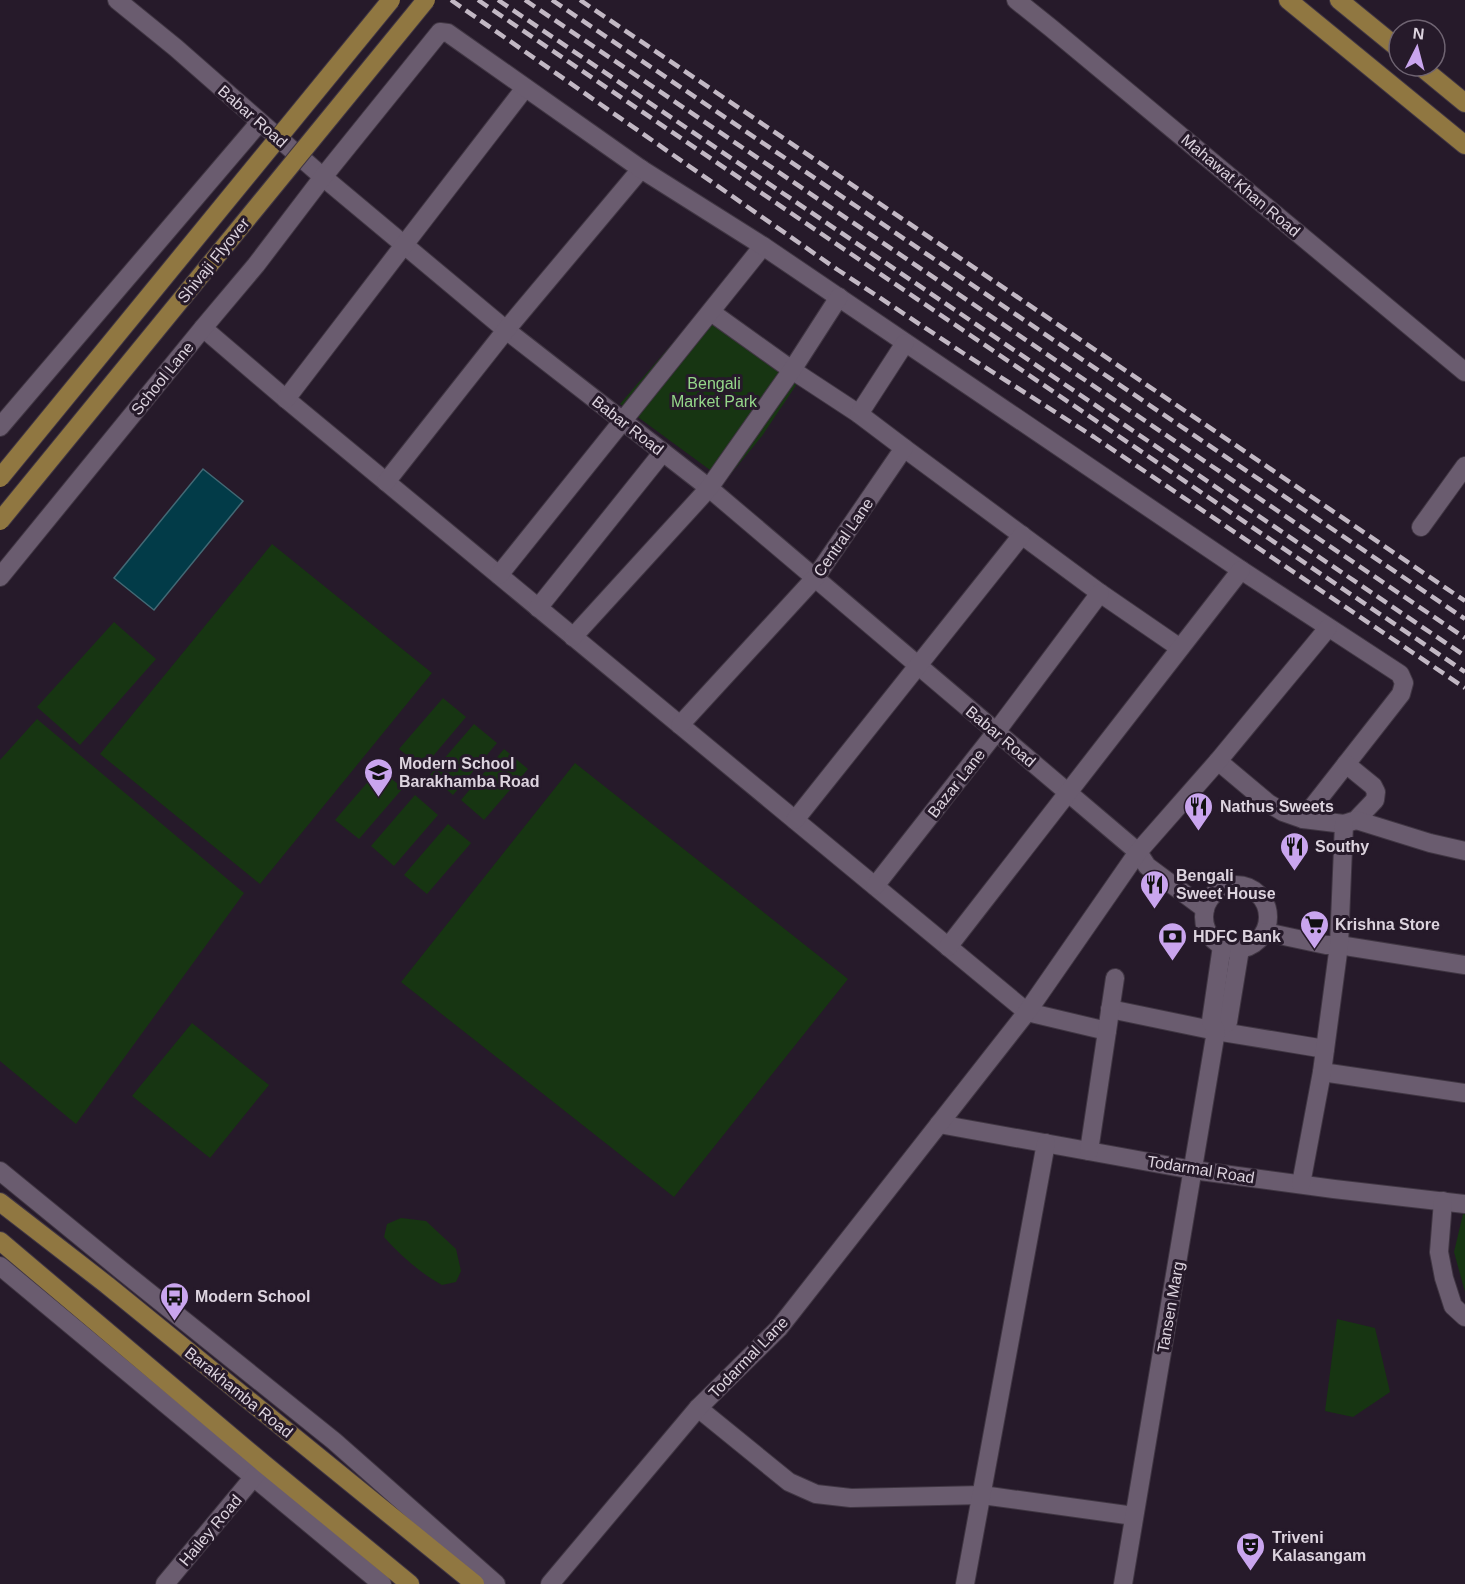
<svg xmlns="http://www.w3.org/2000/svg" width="1465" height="1584" font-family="Helvetica,sans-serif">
<rect width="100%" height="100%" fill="#261a2a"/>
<g fill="#173512">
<polygon points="708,302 807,369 762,436 725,481 620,404"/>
<polygon points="272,544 432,673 260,884 100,754"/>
<polygon points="114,622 156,659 80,745 37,707"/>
<polygon points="443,698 466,717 423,768 399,749"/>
<polygon points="37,719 244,893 76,1124 0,1061 0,760"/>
<polygon points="474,724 497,743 453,795 430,775"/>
<polygon points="504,749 528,769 484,820 461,800"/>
<polygon points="575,763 848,979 674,1197 401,982"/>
<polygon points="379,769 403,788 359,839 335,820"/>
<polygon points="415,795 438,815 394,866 371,846"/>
<polygon points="448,824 471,843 427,894 404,875"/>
<polygon points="192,1023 269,1085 210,1158 132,1096"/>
<polygon points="1463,1214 1465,1214 1465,1292 1454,1252"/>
<path d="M401,1218L426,1221L456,1249L461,1271L456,1282L442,1285C420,1273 401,1256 384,1237L387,1224Z"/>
<polygon points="1337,1319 1375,1328 1390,1392 1353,1417 1325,1411"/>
</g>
<polygon fill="#023b48" stroke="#436975" stroke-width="1.5" points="203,469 243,501 154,610 114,578"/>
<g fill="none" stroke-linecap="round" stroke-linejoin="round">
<defs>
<g id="minor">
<polyline points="117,0 176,48 323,177 506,330 709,488 1138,852 1147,866 1205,909"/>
<polyline points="1016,0 1051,28 1465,372"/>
<polyline points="711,312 792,370 859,414"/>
<polyline points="203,328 286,399 1027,1012 1107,1031"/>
<polyline points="286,399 404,245 525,88"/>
<polyline points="0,427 259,123"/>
<polyline points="904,448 1100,593 1180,648"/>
<polyline points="386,482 506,330 641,169"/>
<polyline points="1421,527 1465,466"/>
<polyline points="499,575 763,246"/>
<polyline points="0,577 203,328 256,265 323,177 440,32 448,33 641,169 763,246 1241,570 1400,674 1404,683 1401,694 1303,819 1283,812 1268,803 1218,761"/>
<polyline points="538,608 663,452"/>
<polyline points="573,637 709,488 792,370 839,297"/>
<polyline points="680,725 815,578 904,448 859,414 905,343"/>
<polyline points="1303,819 1344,824 1356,820 1375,800 1376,792 1373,786 1346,764"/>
<polyline points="795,820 1022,535"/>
<polyline points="1356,820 1430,843 1465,851"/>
<circle cx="1236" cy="917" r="32"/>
<polyline points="875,886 996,732 1100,593"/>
<polyline points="1265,932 1326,945 1339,945 1465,965"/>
<polyline points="948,947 1241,570"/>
<polyline points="1110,1009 1216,1031 1325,1049"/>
<polyline points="1216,1031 1228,1022 1240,949"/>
<polyline points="1322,1072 1465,1093"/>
<polyline points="939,1124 1193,1170 1334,1189 1465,1204"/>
<polyline points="1089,1151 1115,978"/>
<polyline points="0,1171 121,1270 334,1441 496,1584"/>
<polyline points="1301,1184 1322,1072 1339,945 1344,824"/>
<polyline points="1443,1201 1439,1252 1444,1278 1453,1306 1465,1317"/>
<polyline points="0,1266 382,1584"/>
<polyline points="698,1408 789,1482 816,1494 851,1498 982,1495 1134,1516"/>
<polyline points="165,1584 262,1467"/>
<polyline points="550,1584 698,1408 779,1328 1027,1012 1138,852 1218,761 1328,628"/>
<polyline points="965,1584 1046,1143"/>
<polyline points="1123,1584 1216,1031 1211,1021 1222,946"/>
</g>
<g id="major">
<polyline points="1288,0 1465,145"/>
<polyline points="1339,0 1399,49"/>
<polyline points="1420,66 1465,103"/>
<polyline points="0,1202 107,1285 475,1584"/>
<polyline points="0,1241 264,1464 410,1584"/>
</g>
</defs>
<use href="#minor" stroke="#403643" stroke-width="20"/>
<use href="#major" stroke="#403643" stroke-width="20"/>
<use href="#minor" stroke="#6a5c6f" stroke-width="18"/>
<use href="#major" stroke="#907741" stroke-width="18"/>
<g stroke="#c2b8c4" stroke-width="4.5" stroke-dasharray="12 6" stroke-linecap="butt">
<polyline points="451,0 838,270 963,353 1094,437 1465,688"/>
<polyline points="478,0 1465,672"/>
<polyline points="498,0 1465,656"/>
<polyline points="525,0 1465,638"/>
<polyline points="552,0 1465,619"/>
<polyline points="580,0 1465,601"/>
</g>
<defs>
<g id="major-bridge">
<polyline points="0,478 391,0"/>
<polyline points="0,521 426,0"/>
</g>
</defs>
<use href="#major-bridge" stroke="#403643" stroke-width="20" stroke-linecap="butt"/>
<use href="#major-bridge" stroke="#907741" stroke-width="18"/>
</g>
<defs>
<symbol id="school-pin" viewBox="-11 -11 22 30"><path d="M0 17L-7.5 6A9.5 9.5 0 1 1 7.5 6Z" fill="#c9a5ee" stroke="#261a2a"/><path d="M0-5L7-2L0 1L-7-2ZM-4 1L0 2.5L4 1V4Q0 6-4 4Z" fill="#111"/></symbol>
<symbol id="restaurant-pin" viewBox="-11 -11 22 30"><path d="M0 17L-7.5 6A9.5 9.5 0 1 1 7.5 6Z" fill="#c9a5ee" stroke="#261a2a"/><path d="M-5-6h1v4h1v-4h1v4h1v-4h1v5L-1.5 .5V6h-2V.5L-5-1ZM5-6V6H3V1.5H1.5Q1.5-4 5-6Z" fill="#111"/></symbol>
<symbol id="supermarket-pin" viewBox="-11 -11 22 30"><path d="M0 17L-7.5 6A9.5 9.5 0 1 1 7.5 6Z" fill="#c9a5ee" stroke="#261a2a"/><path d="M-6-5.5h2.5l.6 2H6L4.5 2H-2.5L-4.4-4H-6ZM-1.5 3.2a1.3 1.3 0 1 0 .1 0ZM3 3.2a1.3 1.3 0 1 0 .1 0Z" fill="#111"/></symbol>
<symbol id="bank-pin" viewBox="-11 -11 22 30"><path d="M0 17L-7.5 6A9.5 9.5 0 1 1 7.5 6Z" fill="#c9a5ee" stroke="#261a2a"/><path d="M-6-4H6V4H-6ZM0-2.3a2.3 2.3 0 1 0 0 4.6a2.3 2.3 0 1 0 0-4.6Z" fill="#111"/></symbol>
<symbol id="bus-pin" viewBox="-11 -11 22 30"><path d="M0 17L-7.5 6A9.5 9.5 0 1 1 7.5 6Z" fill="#c9a5ee" stroke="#261a2a"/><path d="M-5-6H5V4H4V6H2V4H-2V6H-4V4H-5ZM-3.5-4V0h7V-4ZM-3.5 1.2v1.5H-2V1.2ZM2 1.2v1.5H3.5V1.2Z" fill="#111"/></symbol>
<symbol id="theatre-pin" viewBox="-11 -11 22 30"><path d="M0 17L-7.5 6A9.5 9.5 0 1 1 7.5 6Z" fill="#c9a5ee" stroke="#261a2a"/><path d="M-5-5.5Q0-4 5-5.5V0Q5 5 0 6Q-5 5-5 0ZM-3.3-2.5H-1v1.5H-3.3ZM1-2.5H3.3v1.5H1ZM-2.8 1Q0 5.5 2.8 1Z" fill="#111"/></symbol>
</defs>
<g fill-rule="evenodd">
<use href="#school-pin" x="362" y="756" width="33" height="45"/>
<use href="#restaurant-pin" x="1182" y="790" width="33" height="45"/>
<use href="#restaurant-pin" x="1278" y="830" width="33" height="45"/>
<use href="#restaurant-pin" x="1138" y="868" width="33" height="45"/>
<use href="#supermarket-pin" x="1298" y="908" width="33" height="45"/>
<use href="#bank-pin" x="1156" y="920" width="33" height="45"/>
<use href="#bus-pin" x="158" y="1280" width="33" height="45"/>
<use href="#theatre-pin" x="1234" y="1530" width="33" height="45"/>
</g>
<g text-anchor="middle" stroke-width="6" stroke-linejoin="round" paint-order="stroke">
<g font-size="16" fill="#dcd3de" stroke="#261a2a">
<text transform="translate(253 116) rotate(41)" y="6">Babar Road</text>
<text transform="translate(1241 185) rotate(40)" y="6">Mahawat Khan Road</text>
<text transform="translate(213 260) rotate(-51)" y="6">Shivaji Flyover</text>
<text transform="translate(162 378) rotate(-51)" y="6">School Lane</text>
<text transform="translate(628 425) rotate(38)" y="6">Babar Road</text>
<text transform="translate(843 537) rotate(-55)" y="6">Central Lane</text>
<text transform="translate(1001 736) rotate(40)" y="6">Babar Road</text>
<text transform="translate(956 783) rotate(-52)" y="6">Bazar Lane</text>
<text transform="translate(1201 1169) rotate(9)" y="6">Todarmal Road</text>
<text transform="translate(1170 1307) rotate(-80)" y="6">Tansen Marg</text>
<text transform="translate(748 1357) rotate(-46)" y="6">Todarmal Lane</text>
<text transform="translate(239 1392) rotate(39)" y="6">Barakhamba Road</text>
<text transform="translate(210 1530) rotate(-50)" y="6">Hailey Road</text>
</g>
<g font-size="16" fill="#95d78a" stroke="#261a2a">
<text x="714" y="389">Bengali<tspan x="714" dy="18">Market Park</tspan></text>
</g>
<g font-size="16" font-weight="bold" fill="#dcd3de" stroke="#261a2a" text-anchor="start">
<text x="399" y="769">Modern School<tspan x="399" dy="18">Barakhamba Road</tspan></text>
<text x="1220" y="812">Nathus Sweets</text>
<text x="1315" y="852">Southy</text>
<text x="1176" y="881">Bengali<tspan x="1176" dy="18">Sweet House</tspan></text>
<text x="1335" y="930">Krishna Store</text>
<text x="1193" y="942">HDFC Bank</text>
<text x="195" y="1302">Modern School</text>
<text x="1272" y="1543">Triveni<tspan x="1272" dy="18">Kalasangam</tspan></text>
</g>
</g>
<g transform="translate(1417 48) rotate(6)"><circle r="28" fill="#261a2a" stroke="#6f6472" stroke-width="1.5"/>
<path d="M0-4.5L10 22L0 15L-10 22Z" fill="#c9a5ee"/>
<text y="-9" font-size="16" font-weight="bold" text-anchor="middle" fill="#dcd3de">N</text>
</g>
</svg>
